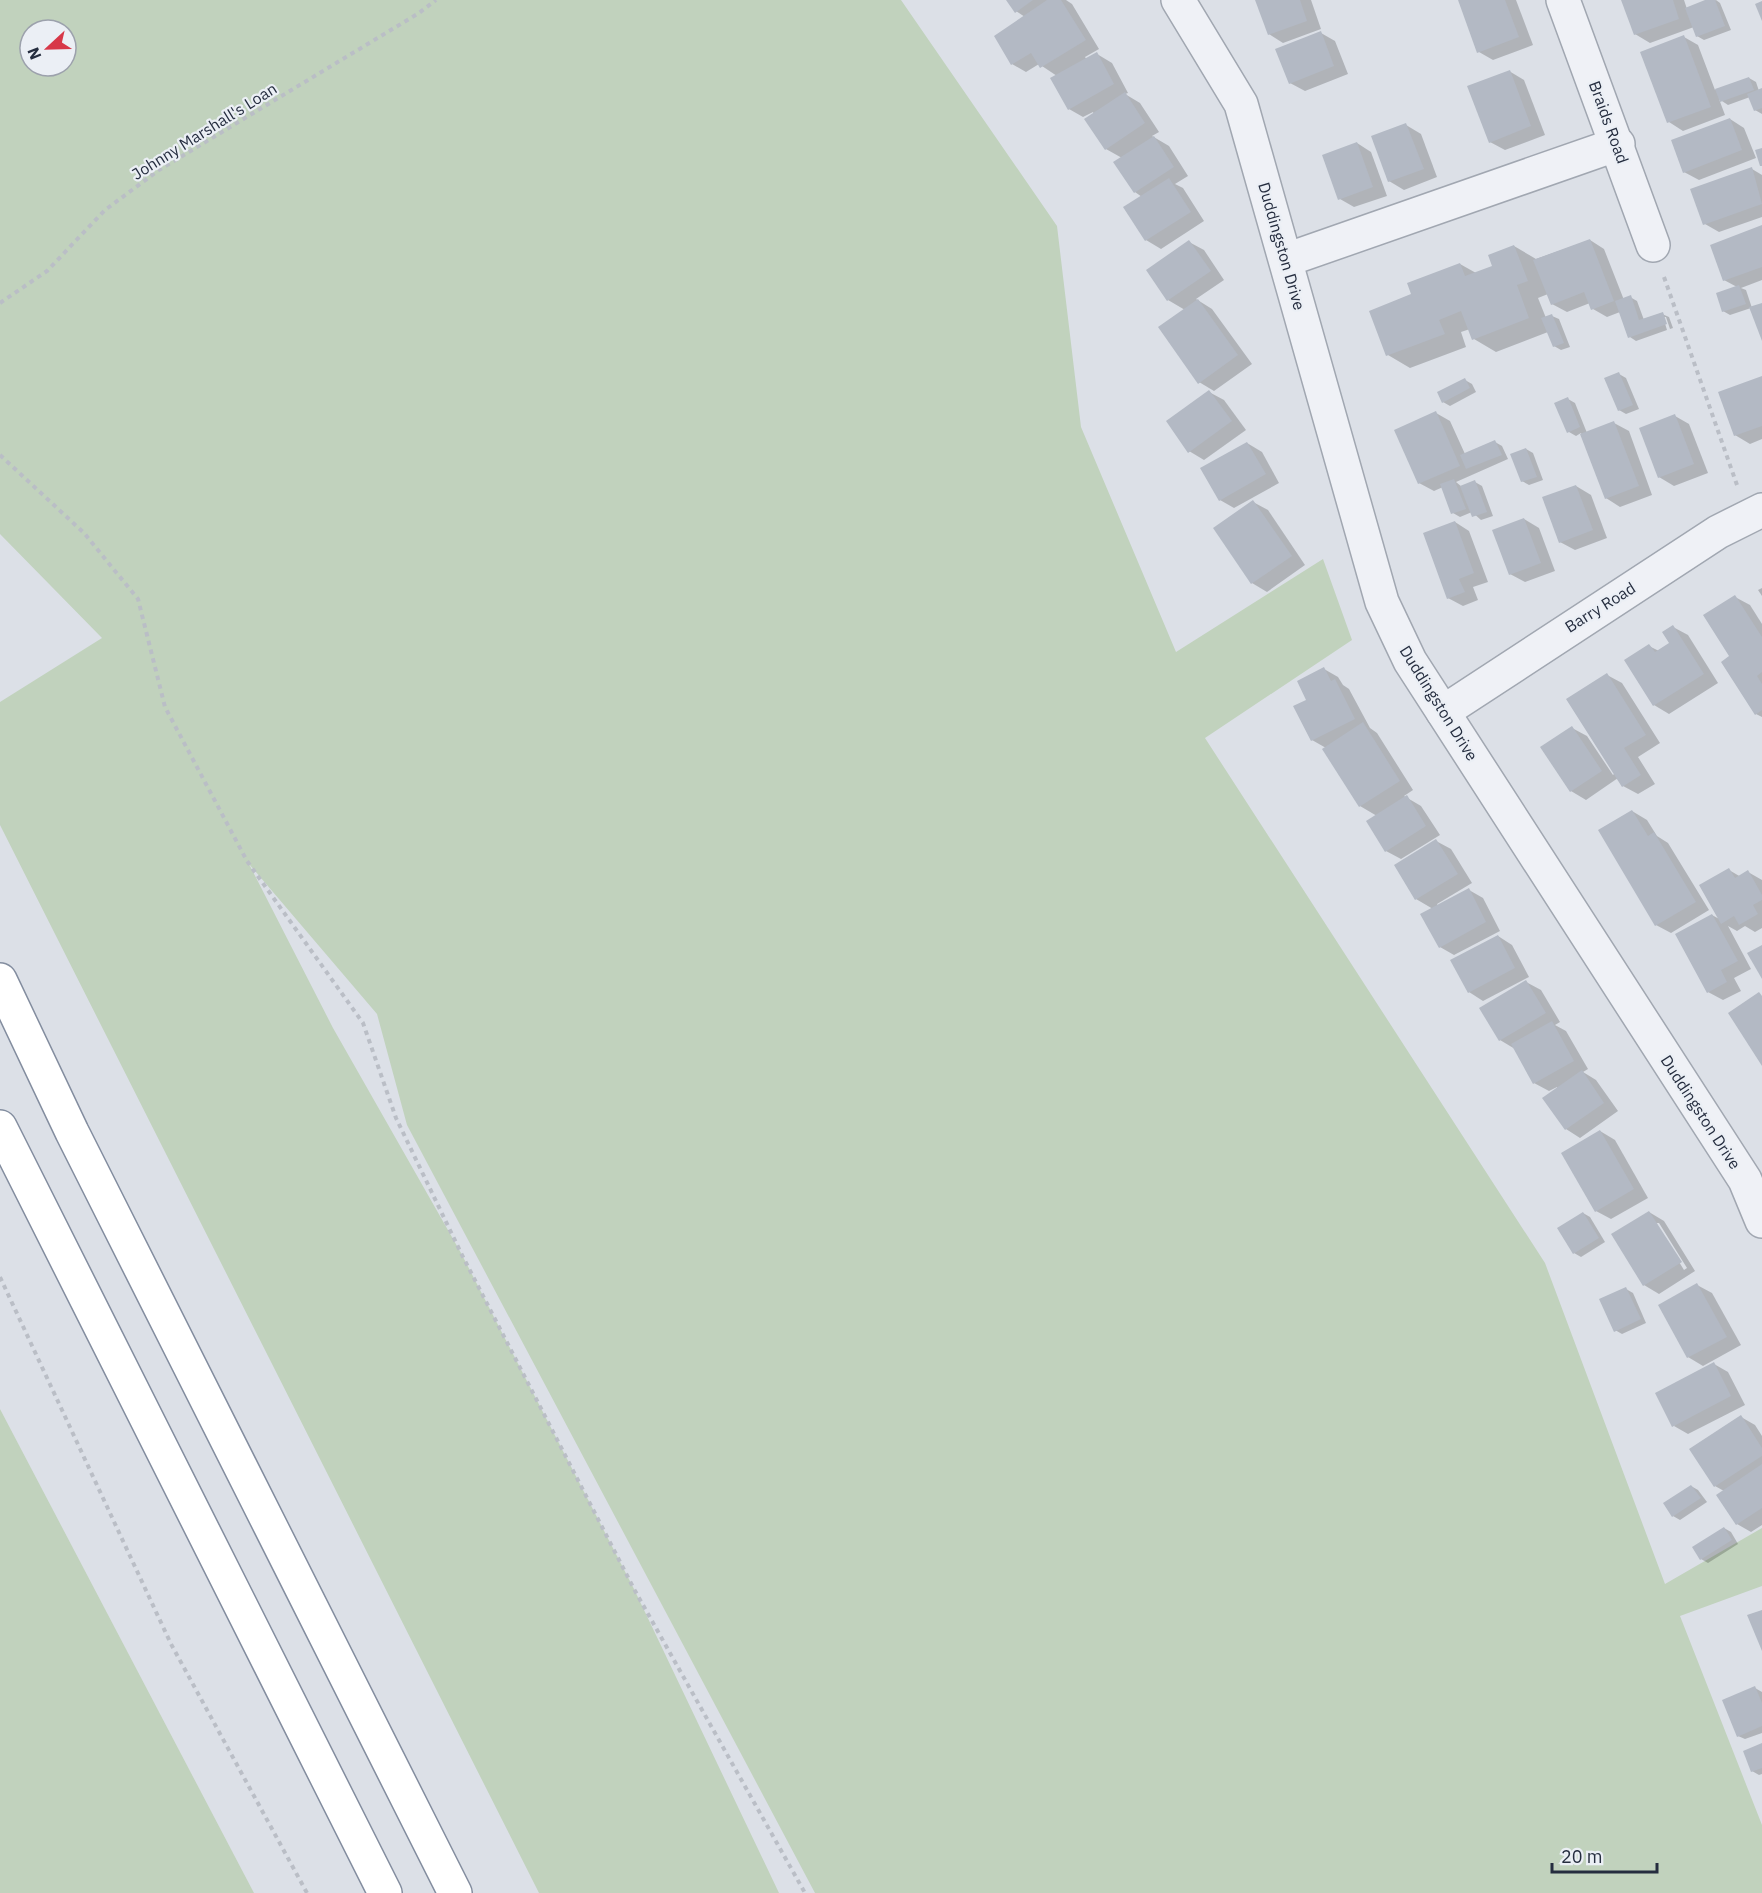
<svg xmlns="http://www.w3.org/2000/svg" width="1762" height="1893" font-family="'IBM Plex Sans',sans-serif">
<rect width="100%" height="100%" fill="#dce0e7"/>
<g fill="#c1d2bd" fill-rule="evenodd">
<path d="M0,0H901L1057,226L1081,427L1176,652L1323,559L1352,640L1205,738L1545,1263L1665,1584L1762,1528V1586L1680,1616L1762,1825V1893H815L407,1125L377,1014L249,864L333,1028L461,1253L634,1589L779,1893H539L0,825V702L102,638L0,534ZM30,30H66V66H30Z"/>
<polygon points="0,1409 254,1893 0,1893"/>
</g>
<g fill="#0003" fill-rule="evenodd">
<polygon points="1008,0 1066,0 1072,4 1099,49 1085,57 1087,60 1097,54 1112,63 1128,93 1125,94 1140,103 1159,132 1152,136 1169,146 1188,176 1175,184 1183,188 1204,221 1161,249 1146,240 1125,207 1142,197 1135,192 1122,158 1106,149 1093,112 1083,117 1069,109 1057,76 1039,64 1026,72 1012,64 1025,17 1016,11"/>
<polygon points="1256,0 1311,0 1321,29 1283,43 1269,34"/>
<polygon points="1459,0 1516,0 1533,45 1493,60 1479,52"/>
<polygon points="1623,0 1684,0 1687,9 1716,0 1720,3 1731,30 1704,40 1697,36 1694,27 1650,43 1635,34"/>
<polygon points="1321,33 1335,41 1348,74 1305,91 1290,83"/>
<polygon points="1684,37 1698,45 1715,90 1749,78 1756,82 1759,91 1762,89 1762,114 1755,110 1750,97 1728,105 1719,99 1725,115 1683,131 1669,122"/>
<polygon points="1509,71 1524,80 1545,135 1505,150 1490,142"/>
<polygon points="1730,119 1744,128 1756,158 1699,180 1684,172"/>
<polygon points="1406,125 1421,134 1437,177 1404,190 1389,181"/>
<polygon points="1357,143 1371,152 1387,196 1354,207 1340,199"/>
<polygon points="1752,169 1762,175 1762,217 1719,232 1705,224"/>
<polygon points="1762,227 1762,280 1741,288 1746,290 1752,308 1762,304 1762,337 1751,308 1730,315 1723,311 1737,287 1724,280"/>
<polygon points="1590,240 1604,249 1624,300 1630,297 1637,301 1644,320 1662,314 1669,317 1673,328 1670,329 1666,317 1663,317 1667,330 1636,341 1630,337 1620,312 1607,317 1593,309 1590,303 1567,312 1552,304 1548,294 1538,298 1546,318 1552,316 1559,319 1570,347 1561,350 1554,346 1548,332 1496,352 1474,339 1470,329 1461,332 1466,347 1410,368 1388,355 1371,312 1413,295 1460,264 1476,273 1494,266 1514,246 1536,259"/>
<polygon points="1189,242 1204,250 1224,280 1196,299 1212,309 1252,364 1214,391 1199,382 1185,310 1168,300"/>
<polygon points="1619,374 1626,378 1639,409 1626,414 1619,410"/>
<polygon points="1762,378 1762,439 1750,444 1735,435"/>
<polygon points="1465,380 1472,384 1476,392 1450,406 1443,402"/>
<polygon points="1209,392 1224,400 1246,430 1204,460 1189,451"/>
<polygon points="1568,399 1575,403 1587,433 1614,423 1629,431 1652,495 1620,507 1606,498 1581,433 1576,436 1569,432"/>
<polygon points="1436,413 1450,421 1465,454 1495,442 1502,446 1508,459 1456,482 1462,487 1475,482 1482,486 1493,516 1481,520 1472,512 1460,517 1453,513 1443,487 1434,491 1419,483"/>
<polygon points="1675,416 1689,424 1708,473 1674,486 1659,477"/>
<polygon points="1247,443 1262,452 1279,483 1234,508 1220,500"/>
<polygon points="1526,449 1533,453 1543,480 1529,485 1522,481"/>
<polygon points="1576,486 1591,495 1607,538 1575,550 1560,542"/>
<polygon points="1253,502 1268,510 1305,565 1267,592 1252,583"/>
<polygon points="1524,519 1539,528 1555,571 1525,582 1510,574"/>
<polygon points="1455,522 1469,531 1488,582 1473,587 1478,600 1463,606 1448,598"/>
<polygon points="1762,588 1762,596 1758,590"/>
<polygon points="1735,597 1750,605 1762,624 1762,717 1756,714 1731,657"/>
<polygon points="1673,627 1688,635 1718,683 1669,714 1654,705 1649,646 1659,651 1671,643"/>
<polygon points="1324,669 1338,677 1343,685 1349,689 1370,728 1377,733 1413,790 1404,796 1421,806 1440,835 1401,859 1386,851 1377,816 1360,806 1326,748 1312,740 1295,707 1308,700"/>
<polygon points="1607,675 1622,683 1660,743 1638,757 1655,784 1638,794 1623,786 1618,778 1586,800 1571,791 1572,728 1587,736 1613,775 1615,773"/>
<polygon points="1632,811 1647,820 1657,836 1668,843 1709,910 1671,933 1656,925"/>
<polygon points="1436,841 1451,849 1472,883 1437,904 1438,906 1469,890 1483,898 1500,931 1454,955 1440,947 1433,909 1416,899"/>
<polygon points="1729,870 1741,877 1748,872 1762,880 1762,928 1755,932 1745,926 1737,931 1728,926 1751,969 1734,978 1741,991 1723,1000 1708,992 1712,915 1721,920"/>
<polygon points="1498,936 1512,945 1529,977 1483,1001 1469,992"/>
<polygon points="1526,982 1541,990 1560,1022 1555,1025 1566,1031 1588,1069 1583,1072 1596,1080 1618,1111 1580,1138 1566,1129 1557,1087 1549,1091 1534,1083 1515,1049 1500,1040"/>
<polygon points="1600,1131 1615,1140 1648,1198 1611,1219 1596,1211"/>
<path d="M1649,1212L1664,1221L1695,1271L1659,1294L1644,1285ZM1655,1223H1659L1687,1268L1684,1270Z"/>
<polygon points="1583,1213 1590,1217 1605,1242 1581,1257 1574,1253"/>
<polygon points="1697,1285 1712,1293 1741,1345 1703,1366 1688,1357 1660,1306"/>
<polygon points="1626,1289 1633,1293 1646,1323 1622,1334 1615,1330"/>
<polygon points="1714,1364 1728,1372 1745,1405 1688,1434 1674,1426"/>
<polygon points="1741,1417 1755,1425 1762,1436 1762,1525 1751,1532 1737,1524 1724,1491 1715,1486 1691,1449"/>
<polygon points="1691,1486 1698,1490 1707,1502 1680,1520 1673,1516"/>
<polygon points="1724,1528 1731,1532 1738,1544 1708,1563 1701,1559"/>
<polygon points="1755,1688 1762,1692 1762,1733 1745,1739 1738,1736"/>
<polygon points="1762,1745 1762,1774 1759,1775 1752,1771"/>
</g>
<g fill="#b3b9c4">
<polygon points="1006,0 1033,0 1015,13"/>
<polygon points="1047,0 1061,0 1086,40 1040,68 1031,53 1011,65 994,36"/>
<polygon points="1255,0 1300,0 1307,21 1268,35"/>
<polygon points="1458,0 1505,0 1519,37 1477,53"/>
<polygon points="1621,0 1673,0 1679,19 1634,35"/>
<polygon points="1705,0 1715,0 1725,26 1696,37 1685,8"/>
<polygon points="1762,1 1762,21 1755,4"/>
<polygon points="1321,31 1334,66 1289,84 1275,49"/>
<polygon points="1684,35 1711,107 1667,123 1640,52"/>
<polygon points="1097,52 1114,84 1068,110 1050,78"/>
<polygon points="1510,70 1531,126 1489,143 1467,86"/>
<polygon points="1749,77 1754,90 1720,102 1715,89"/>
<polygon points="1762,88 1762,108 1754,111 1747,94"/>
<polygon points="1125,92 1145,123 1105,150 1084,119"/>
<polygon points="1730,118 1742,150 1683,173 1671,140"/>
<polygon points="1406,123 1424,169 1388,182 1371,136"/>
<polygon points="1154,136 1174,167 1134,193 1113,162"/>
<polygon points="1357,142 1373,187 1338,200 1322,155"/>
<polygon points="1762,148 1762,166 1760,166 1755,150"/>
<polygon points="1752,167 1762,204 1703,225 1690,189"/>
<polygon points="1169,178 1191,212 1145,241 1123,207"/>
<polygon points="1762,225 1762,267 1723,281 1710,245"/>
<polygon points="1590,239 1614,301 1591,310 1584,292 1551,305 1533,260"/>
<polygon points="1189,240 1211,271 1167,301 1146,270"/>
<polygon points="1514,245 1528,281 1517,285 1529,318 1472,340 1461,311 1439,320 1445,334 1386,356 1369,311 1411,294 1407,283 1460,263 1465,276 1492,266 1488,255"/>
<polygon points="1739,285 1746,304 1722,312 1716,293"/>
<polygon points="1631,295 1639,320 1663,312 1667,324 1628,338 1615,301"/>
<polygon points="1198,299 1238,355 1198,384 1158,327"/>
<polygon points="1762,303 1762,341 1749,307"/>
<polygon points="1552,314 1564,343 1553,347 1541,318"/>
<polygon points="1619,372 1633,405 1618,411 1604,378"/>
<polygon points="1762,376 1762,426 1734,436 1718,392"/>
<polygon points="1465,378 1470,388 1442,403 1437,392"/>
<polygon points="1209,390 1232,421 1188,453 1166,421"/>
<polygon points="1568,397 1580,427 1567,433 1554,403"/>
<polygon points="1436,411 1460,466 1418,484 1394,430"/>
<polygon points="1675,414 1694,464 1658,478 1639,428"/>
<polygon points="1614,421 1639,486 1605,499 1580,434"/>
<polygon points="1495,440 1502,455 1466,469 1460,455"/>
<polygon points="1247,442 1266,474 1219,501 1200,468"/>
<polygon points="1526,448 1537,477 1521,482 1510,454"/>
<polygon points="1454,479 1466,509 1451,514 1440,484"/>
<polygon points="1475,480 1487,512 1472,517 1460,486"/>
<polygon points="1576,485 1593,530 1559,543 1542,497"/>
<polygon points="1253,500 1292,556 1251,584 1213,528"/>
<polygon points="1524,518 1541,563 1509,575 1492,530"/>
<polygon points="1455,521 1474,573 1459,579 1465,592 1447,599 1423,533"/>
<polygon points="1735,595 1762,637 1762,672 1757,676 1762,684 1762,710 1755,715 1721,662 1729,656 1703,615"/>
<polygon points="1673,625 1704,674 1653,706 1624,660 1649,644 1655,652 1669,643 1662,632"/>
<polygon points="1324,667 1331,681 1335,679 1355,719 1311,741 1293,706 1306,700 1297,681"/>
<polygon points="1607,673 1646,735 1624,748 1641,775 1622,787 1566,699"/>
<polygon points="1363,722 1400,781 1359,807 1322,749"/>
<polygon points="1572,726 1602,771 1570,792 1540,747"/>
<polygon points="1407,795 1426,826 1385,852 1366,821"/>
<polygon points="1632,810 1648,836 1654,832 1696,902 1655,926 1598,830"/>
<polygon points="1436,839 1458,874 1415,900 1394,865"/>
<polygon points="1729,868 1735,878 1748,870 1762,895 1762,900 1753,905 1758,914 1739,925 1734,916 1721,924 1699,885"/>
<polygon points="1469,888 1486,922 1439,948 1420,914"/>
<polygon points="1712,914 1738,961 1721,970 1727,982 1707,993 1675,934"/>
<polygon points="1498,935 1515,968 1468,993 1450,960"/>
<polygon points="1762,945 1762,979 1747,953"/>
<polygon points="1526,980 1546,1013 1499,1041 1479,1008"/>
<polygon points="1759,992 1762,996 1762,1066 1728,1013"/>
<polygon points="1552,1021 1574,1061 1533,1084 1511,1044"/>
<polygon points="1582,1070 1604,1103 1565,1130 1542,1098"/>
<polygon points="1600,1130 1634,1189 1595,1212 1561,1153"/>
<polygon points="1649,1211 1682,1262 1643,1286 1611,1234"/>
<polygon points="1583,1212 1599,1238 1573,1254 1557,1228"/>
<polygon points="1697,1283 1727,1337 1687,1358 1658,1305"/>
<polygon points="1626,1287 1641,1319 1614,1332 1599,1299"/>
<polygon points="1714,1362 1731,1396 1672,1427 1655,1393"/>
<polygon points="1741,1415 1762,1448 1762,1456 1714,1487 1689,1449"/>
<polygon points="1762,1464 1762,1508 1736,1525 1716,1495"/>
<polygon points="1691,1485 1701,1498 1672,1517 1663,1503"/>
<polygon points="1724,1527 1732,1540 1700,1560 1692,1547"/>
<polygon points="1762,1610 1762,1651 1747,1615"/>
<polygon points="1755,1686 1762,1703 1762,1726 1737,1737 1722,1700"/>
<polygon points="1762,1743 1762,1768 1751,1772 1743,1751"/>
</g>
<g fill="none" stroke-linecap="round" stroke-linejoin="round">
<defs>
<g id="street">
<polyline points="1178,0 1241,104 1382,602 1410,661 1745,1180 1762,1221"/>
<polyline points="1563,0 1653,245"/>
<polyline points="1286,260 1618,144"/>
<polyline points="1443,712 1718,532 1762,510"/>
</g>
<g id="highway">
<polyline points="0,980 72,1132 455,1893"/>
<polyline points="0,1127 385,1893"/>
</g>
</defs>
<use href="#street" stroke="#a1a7b1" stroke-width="36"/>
<use href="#highway" stroke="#838d9f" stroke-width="36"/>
<g stroke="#babec6" stroke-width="4" stroke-dasharray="4.5 4.5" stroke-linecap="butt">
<polyline points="1664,277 1737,485"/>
<polyline points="0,303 47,271 105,210 159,170 419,13 436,0"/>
<polyline points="0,455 84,533 138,599 165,707 247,861 363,1023 396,1118 461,1253 634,1589 805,1893"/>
<polyline points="0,1277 171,1644 307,1893"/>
</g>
<use href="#street" stroke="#eff1f6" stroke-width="33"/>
<use href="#highway" stroke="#fff" stroke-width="33"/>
</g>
<g text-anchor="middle" stroke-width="4.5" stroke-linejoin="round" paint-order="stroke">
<g font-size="16" fill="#252d3f" stroke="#ebeff5">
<text transform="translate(1609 122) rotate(70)" y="6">Braids Road</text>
<text transform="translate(204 131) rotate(-32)" y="6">Johnny Marshall's Loan</text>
<text transform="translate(1282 246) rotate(74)" y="6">Duddingston Drive</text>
<text transform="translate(1600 607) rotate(-32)" y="6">Barry Road</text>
<text transform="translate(1439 703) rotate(58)" y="6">Duddingston Drive</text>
<text transform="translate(1701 1112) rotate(57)" y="6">Duddingston Drive</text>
</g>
</g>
<g transform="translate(48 48) rotate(248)"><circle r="28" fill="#ebeff5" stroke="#9ca1ac" stroke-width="1.5"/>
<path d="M0-4.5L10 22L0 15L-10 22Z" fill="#d73748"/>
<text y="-9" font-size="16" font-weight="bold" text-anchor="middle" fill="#252d3f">N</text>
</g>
<path d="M1552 1863v9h105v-9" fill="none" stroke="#252d3f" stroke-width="3"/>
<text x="1561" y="1863" font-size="18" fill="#252d3f" stroke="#ebeff5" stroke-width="4.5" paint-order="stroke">20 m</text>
</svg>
